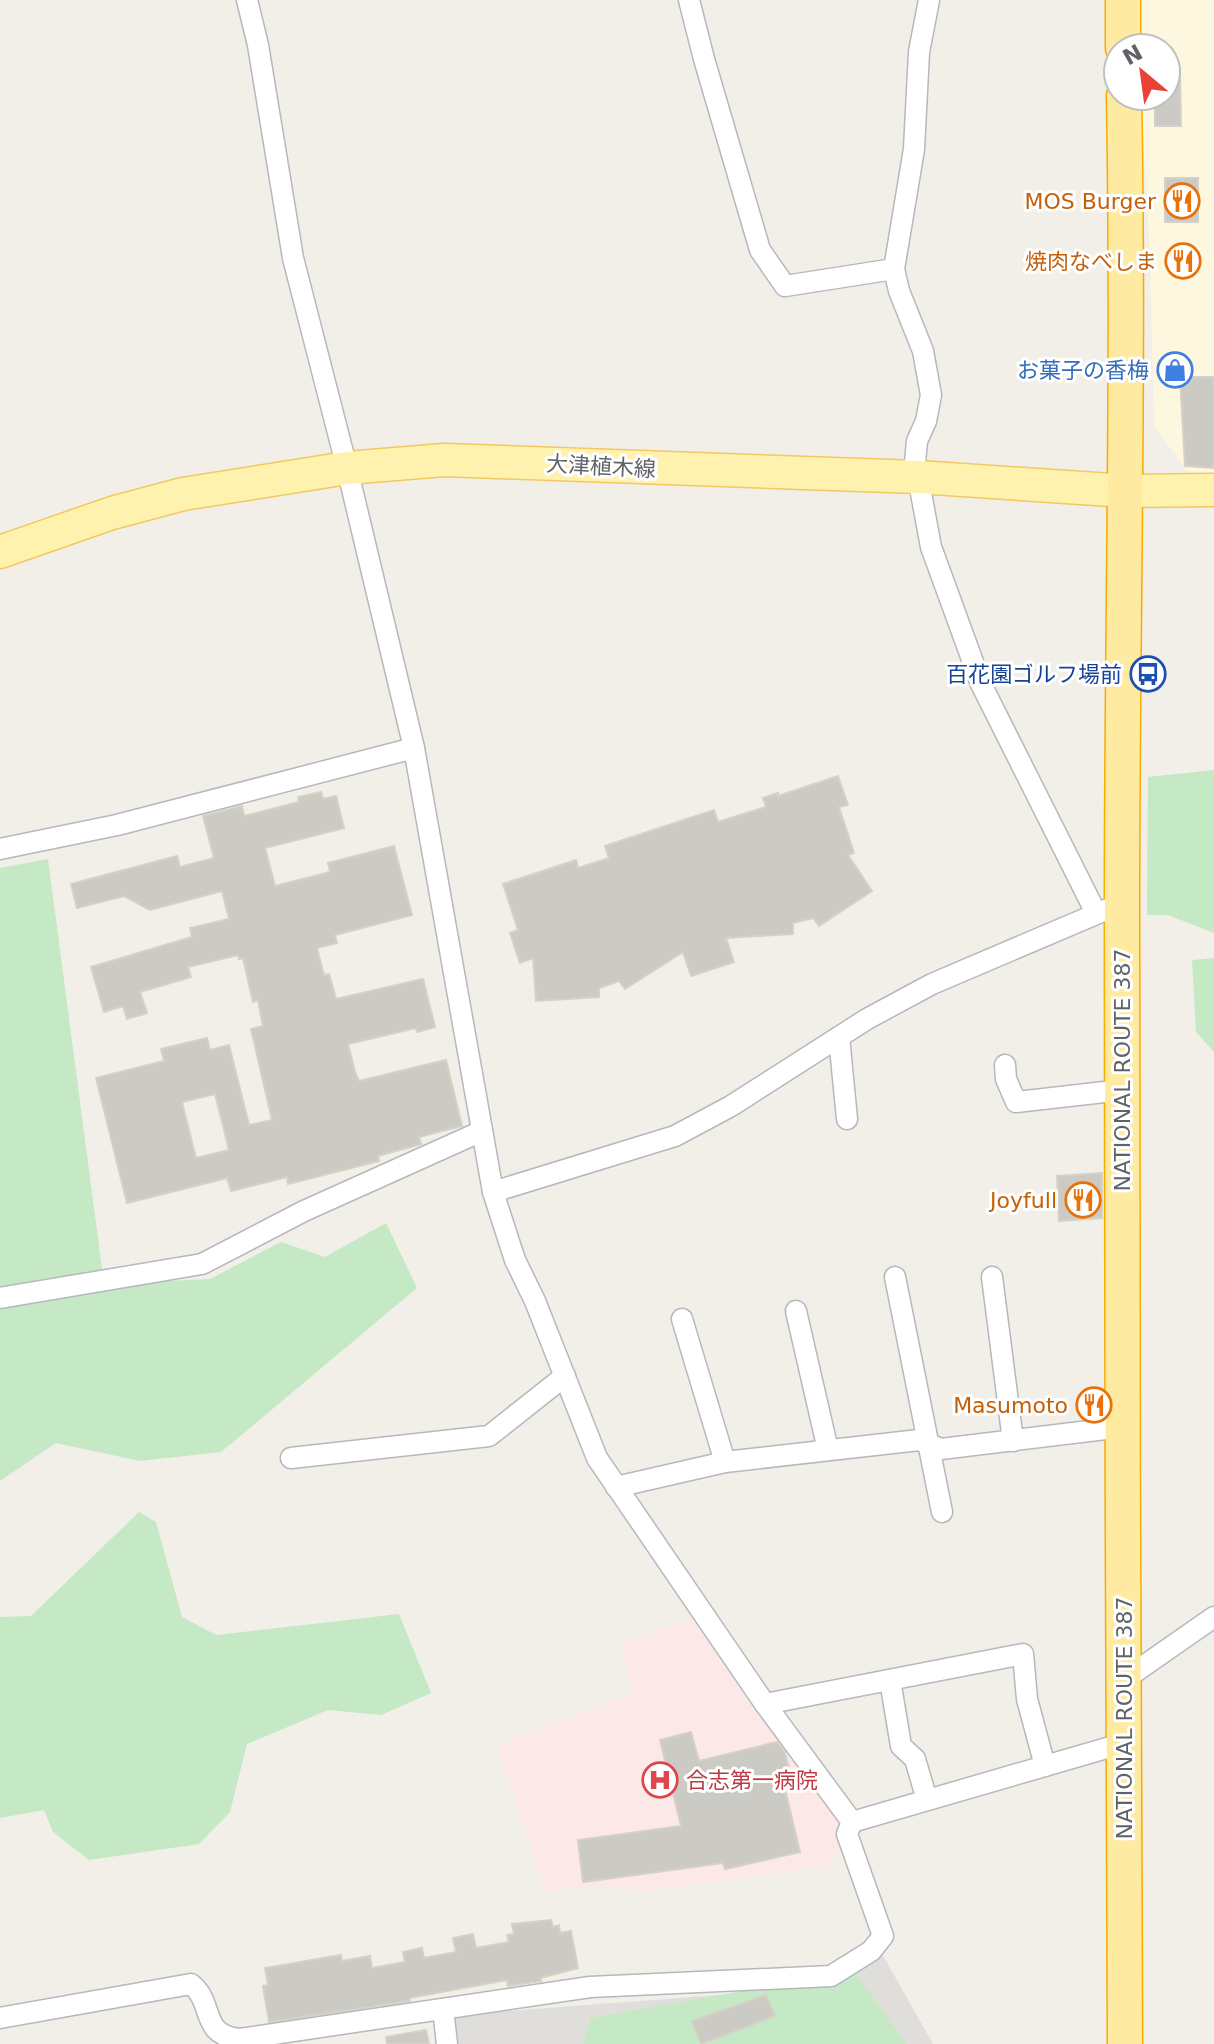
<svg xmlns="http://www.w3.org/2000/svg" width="1214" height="2044" font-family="'DejaVu Sans','Noto Sans JP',sans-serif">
<rect width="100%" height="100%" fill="#f1efe8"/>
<polygon fill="#fef7e0" points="1141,0 1214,0 1214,474 1189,473 1154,426 1150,254 1141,96 1166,96 1166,48 1141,48"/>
<polygon fill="#e0deda" points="881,1952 933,2044 457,2044 454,2015 837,1986"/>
<polygon fill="#fce8e6" points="693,1617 761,1706 837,1814 841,1847 828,1866 643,1891 597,1884 546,1892 497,1746 632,1693 620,1644"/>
<g fill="#c5e8c5">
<polygon points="1214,770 1214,933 1168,915 1147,915 1148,777"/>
<polygon points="48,859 104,1284 210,1279 281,1242 325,1257 386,1223 417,1288 221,1452 140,1461 56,1443 0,1481 0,868"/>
<polygon points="1214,958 1214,1052 1196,1032 1192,960"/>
<polygon points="139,1512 156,1522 182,1617 216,1635 399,1614 431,1693 381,1715 328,1710 247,1744 230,1812 199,1844 89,1860 53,1832 44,1810 0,1818 0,1617 31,1616"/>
<polygon points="854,1971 906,2044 583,2044 591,2018"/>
</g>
<g fill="#cccac5" stroke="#d6d1c6" stroke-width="2" fill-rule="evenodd">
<polygon points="1166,67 1180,67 1181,126 1155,126 1155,96 1166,96"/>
<rect x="1165" y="178" width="33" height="44"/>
<polygon points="1180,377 1214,377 1214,468 1185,466"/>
<polygon points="838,776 848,805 839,807 854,853 848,855 872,891 819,926 813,918 793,923 793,934 726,938 734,962 691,976 683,952 625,989 619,981 599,988 599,997 536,1001 533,958 520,963 510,933 518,930 503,884 576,860 578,868 609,858 605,846 714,810 718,822 766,807 763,798 778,793 778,796"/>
<path d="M321,792L323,799L336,796L344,828L265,848L275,886L330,872L328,863L394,846L412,915L335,935L337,943L317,948L324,975L329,974L336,999L423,979L435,1027L417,1032L416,1028L348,1044L355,1072L359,1081L446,1060L462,1126L419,1137L421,1144L378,1156L379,1161L288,1184L287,1177L231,1191L227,1178L127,1203L96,1078L164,1061L161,1049L207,1038L210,1050L229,1045L249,1125L272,1120L251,1029L263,1026L258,1000L253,1002L243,958L239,959L238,955L188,967L191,977L140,992L147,1013L127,1019L123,1006L104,1012L91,967L192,937L190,928L229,919L222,891L150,910L124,896L77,908L71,884L177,856L180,867L214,858L203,816L242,806L244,816L299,802L298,797ZM215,1094L229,1150L196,1158L182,1102Z"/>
<polygon points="1102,1173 1102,1218 1059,1221 1057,1176"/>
<polygon points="691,1732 699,1761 777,1742 785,1753 793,1783 784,1785 800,1852 725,1869 723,1863 583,1882 578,1840 681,1826 660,1740"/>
<polygon points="551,1920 553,1927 559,1925 560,1933 571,1931 578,1968 540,1978 541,1981 508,1986 507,1980 409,1998 410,2001 269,2022 263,1986 268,1985 265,1968 341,1955 342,1961 370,1956 372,1968 405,1962 403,1952 422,1948 424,1958 456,1952 453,1938 473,1934 476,1948 509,1942 507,1935 514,1934 512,1924"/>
<polygon points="766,1995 775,2016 701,2044 692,2021"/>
<polygon points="426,2030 429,2044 387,2044 386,2037"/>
</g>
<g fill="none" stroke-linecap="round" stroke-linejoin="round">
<defs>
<g id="minor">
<polyline points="247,0 258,45 293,258 347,468 414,748 493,1192 515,1260 535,1301 597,1458 765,1704 852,1822"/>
<polyline points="689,0 704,59 760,250 785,286 894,269"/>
<polyline points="929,0 919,52 914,149 894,269 899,291 923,351 931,395 926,421 917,441 915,462 918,477 931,547 981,684 1096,913"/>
<polyline points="0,849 117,825 414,748"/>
<polyline points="839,1037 847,1119"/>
<polyline points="1005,1065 1006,1079 1016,1102 1122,1090"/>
<polyline points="493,1192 675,1136 731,1106 867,1019 932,984 1108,909"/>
<polyline points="895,1277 942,1512"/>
<polyline points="992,1277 1013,1441"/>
<polyline points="0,1298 202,1264 304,1211 482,1131"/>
<polyline points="796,1311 828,1450"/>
<polyline points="682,1319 725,1462"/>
<polyline points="291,1458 489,1436 565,1376"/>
<polyline points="616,1487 725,1462 919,1440 941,1449 1122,1427"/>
<polyline points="1125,1679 1214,1617"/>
<polyline points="890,1680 901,1746 915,1759 927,1800"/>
<polyline points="765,1704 1023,1654 1027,1699 1045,1766"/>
<polyline points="852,1822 1124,1743"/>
<polyline points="443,2009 447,2044"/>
<path d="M0,2018L191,1984C215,2003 199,2035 240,2039L590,1987L831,1976L871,1951L883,1936L847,1834L852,1822"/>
</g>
<polyline id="primary" points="0,552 112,513 183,494 347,468 444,460 918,477 1126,491 1214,490"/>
<g id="trunk">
<polyline points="1123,0 1123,48"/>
<path d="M1124,96C1129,367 1122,638 1122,908C1121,1287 1124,1665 1125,2044"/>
</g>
</defs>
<use href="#minor" stroke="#b5b8bc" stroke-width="23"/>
<use href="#primary" stroke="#f2c960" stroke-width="35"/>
<use href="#trunk" stroke="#f9ab00" stroke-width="37"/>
<use href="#minor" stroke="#fff" stroke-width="20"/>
<use href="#primary" stroke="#fff2af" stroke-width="32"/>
<use href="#trunk" stroke="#feeaa1" stroke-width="34"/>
</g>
<defs>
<symbol id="restaurant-ring" viewBox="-11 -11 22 22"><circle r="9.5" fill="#fff" stroke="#e8710a" stroke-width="1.5"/><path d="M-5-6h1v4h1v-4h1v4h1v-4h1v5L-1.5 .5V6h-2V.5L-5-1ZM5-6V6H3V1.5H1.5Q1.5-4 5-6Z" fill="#e8710a"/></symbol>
<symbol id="shop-ring" viewBox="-11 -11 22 22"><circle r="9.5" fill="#fff" stroke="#3f7fe0" stroke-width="1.5"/><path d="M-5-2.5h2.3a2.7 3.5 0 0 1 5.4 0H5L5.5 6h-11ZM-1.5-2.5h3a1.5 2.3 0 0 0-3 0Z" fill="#3f7fe0"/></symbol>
<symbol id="bus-ring" viewBox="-11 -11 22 22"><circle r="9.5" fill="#fff" stroke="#1a4fb4" stroke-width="1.5"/><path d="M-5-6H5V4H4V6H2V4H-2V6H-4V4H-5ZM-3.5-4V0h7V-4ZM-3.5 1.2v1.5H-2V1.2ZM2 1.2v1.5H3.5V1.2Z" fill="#1a4fb4"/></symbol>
<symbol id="hospital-ring" viewBox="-11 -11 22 22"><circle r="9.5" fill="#fff" stroke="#e0444e" stroke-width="1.5"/><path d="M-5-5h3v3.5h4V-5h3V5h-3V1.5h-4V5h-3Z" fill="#e0444e"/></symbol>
</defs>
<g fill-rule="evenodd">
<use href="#restaurant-ring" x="1162" y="181" width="40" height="40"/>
<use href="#restaurant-ring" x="1163" y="241" width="40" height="40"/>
<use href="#shop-ring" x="1155" y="350" width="40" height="40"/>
<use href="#bus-ring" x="1128" y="654" width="40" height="40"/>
<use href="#restaurant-ring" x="1063" y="1180" width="40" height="40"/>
<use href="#restaurant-ring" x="1074" y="1385" width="40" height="40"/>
<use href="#hospital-ring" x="640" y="1760" width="40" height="40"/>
</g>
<g text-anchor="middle" stroke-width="6" stroke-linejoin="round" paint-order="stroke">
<g font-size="22" fill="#c56008" stroke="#fff" text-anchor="end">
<text x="1156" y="209">MOS Burger</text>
<text x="1157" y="269">焼肉なべしま</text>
<text x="1057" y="1208">Joyfull</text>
<text x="1068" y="1413">Masumoto</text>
</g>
<g font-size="22" fill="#366cbe" stroke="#fff" text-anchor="end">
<text x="1149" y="378">お菓子の香梅</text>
</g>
<g font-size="22" fill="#5f6368" stroke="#fff">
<text transform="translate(601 466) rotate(3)" y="8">大津植木線</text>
<text transform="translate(1122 1070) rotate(-90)" y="8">NATIONAL ROUTE 387</text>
<text transform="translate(1124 1718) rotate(-90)" y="8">NATIONAL ROUTE 387</text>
</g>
<g font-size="22" fill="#164399" stroke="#fff" text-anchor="end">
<text x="1122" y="682">百花園ゴルフ場前</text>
</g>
<g font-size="22" fill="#be3a42" stroke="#fff" text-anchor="start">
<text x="686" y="1788">合志第一病院</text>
</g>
</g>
<g transform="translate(1142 72) rotate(331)"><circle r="38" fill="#ffffff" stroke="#bfc1c3" stroke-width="2"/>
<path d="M0-6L14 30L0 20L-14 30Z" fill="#ea4335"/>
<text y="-12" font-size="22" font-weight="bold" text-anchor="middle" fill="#5f6368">N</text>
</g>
</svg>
